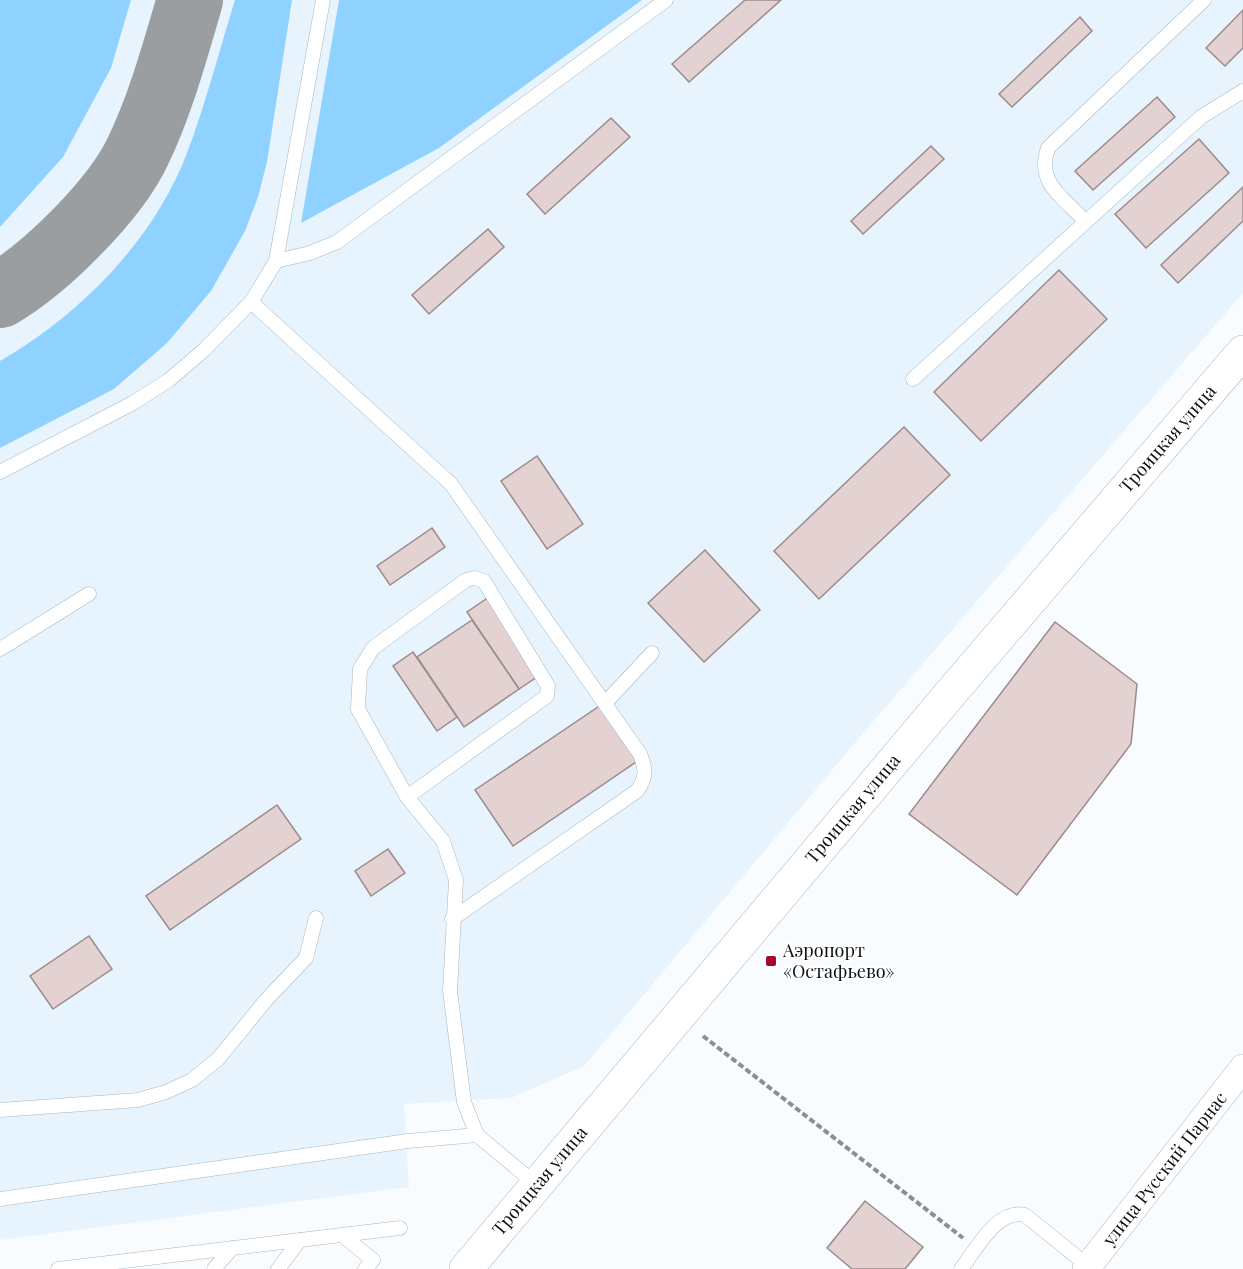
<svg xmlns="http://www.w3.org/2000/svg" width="1243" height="1269" font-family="'Playfair Display',serif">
<rect width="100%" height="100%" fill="#f9fcfe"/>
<polygon fill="#e7f4fd" points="0,0 1243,0 1243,293 864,732 584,1066 511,1098 404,1104 409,1187 0,1240"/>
<g fill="#90d2ff">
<polygon points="0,0 131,0 111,68 63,157 0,227"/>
<path d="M235,0H292L267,162L258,197L245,231L211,291L167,343L114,389L0,448V361C80,315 154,240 187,153C206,103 219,51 235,0Z"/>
<polygon points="339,0 642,0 439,148 301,223"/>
</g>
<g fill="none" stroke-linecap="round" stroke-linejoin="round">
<path stroke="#9a9ea0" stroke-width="66" d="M0,295C46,268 115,200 138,151C161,103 175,51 190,0"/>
</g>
<g fill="#e4d1d1" stroke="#9c8b8b" stroke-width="1.5">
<polygon points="745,0 781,0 689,82 672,64"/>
<polygon points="1243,10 1243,48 1225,66 1206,48"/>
<polygon points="1080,17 1092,31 1012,107 999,94"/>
<polygon points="1157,97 1175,117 1093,190 1075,171"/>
<polygon points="611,118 630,137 545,214 527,194"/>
<polygon points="1199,139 1229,173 1146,248 1115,214"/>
<polygon points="931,146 944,159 863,234 851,221"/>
<polygon points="1243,187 1243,221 1178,283 1161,265"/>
<polygon points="488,229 504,247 429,314 412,295"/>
<polygon points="1059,270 1107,319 981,441 934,392"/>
<polygon points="904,427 950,475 819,599 774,551"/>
<polygon points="537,456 583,524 547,549 501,481"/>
<polygon points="432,528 445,547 390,585 377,566"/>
<polygon points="705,550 760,610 704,662 648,603"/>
<polygon points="489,597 537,677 519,689 467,612"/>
<polygon points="472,620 519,689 464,727 417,657"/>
<polygon points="1055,622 1137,684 1131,744 1017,895 909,814"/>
<polygon points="413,652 457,717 437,731 393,666"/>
<polygon points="601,705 639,760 513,846 475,790"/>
<polygon points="277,805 301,839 170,930 146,896"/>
<polygon points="388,849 405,873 371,896 355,871"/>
<polygon points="89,936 112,969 53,1009 30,976"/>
<polygon points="865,1201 923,1247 905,1269 852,1269 827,1248"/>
</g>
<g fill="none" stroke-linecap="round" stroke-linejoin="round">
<defs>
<g id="service">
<path d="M1084,220C1062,196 1036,183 1048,148L1204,0"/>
<polyline points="276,261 310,253 337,242 666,0"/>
<path d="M251,302L451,484L640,754C646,769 647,777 637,791L452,919"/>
<polyline points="913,379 1201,117 1243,91"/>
<polyline points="0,472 133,403 169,380 204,350 251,302 276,261 323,0"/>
<polyline points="0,649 89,594"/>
<polyline points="605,703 652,653"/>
<polyline points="407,797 547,696 548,686 484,581 475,578 466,580 373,648 360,669 358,709 407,797 443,841 456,880 450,991 464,1102 477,1135"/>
<polyline points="0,1110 138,1100 166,1092 192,1080 218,1059 266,1000 306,958 316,918"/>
<polyline points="0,1199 408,1141 477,1135 537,1185"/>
<polyline points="343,1236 373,1260 365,1269"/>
<polyline points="58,1269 400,1228"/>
<polyline points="214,1269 232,1248"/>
<polyline points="278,1269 300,1240"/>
<path d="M961,1269C976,1250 997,1208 1025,1215L1088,1266"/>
</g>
<polyline id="minor" points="1086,1269 1243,1068"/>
<polyline id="tertiary" points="466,1269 950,694 1243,352"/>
</defs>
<use href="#service" stroke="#a8b5bf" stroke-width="15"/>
<use href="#minor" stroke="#a8b5bf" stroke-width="28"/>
<use href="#tertiary" stroke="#a8b5bf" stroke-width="34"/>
<polyline stroke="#8b8f92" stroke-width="4" stroke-dasharray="6 3" stroke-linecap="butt" points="703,1036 963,1238"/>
<use href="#service" stroke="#fff" stroke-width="14"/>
<use href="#minor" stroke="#fff" stroke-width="27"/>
<use href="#tertiary" stroke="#fff" stroke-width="33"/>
</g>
<rect fill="#a4082f" stroke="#fff" stroke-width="2" x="765" y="955" width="12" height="12" rx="3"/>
<g text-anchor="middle" stroke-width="4.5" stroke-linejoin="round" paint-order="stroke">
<g font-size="18" fill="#0b1013" stroke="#fff">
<text transform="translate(1168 439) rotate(-49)" y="6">Троицкая улица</text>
<text transform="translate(853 809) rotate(-50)" y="6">Троицкая улица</text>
<text transform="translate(1165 1169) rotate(-52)" y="6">улица Русский Парнас</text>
<text transform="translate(540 1181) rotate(-50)" y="6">Троицкая улица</text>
</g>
<g font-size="18" fill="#0b1013" stroke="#fff" text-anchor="start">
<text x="783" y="957">Аэропорт<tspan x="783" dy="21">«Остафьево»</tspan></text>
</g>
</g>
</svg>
